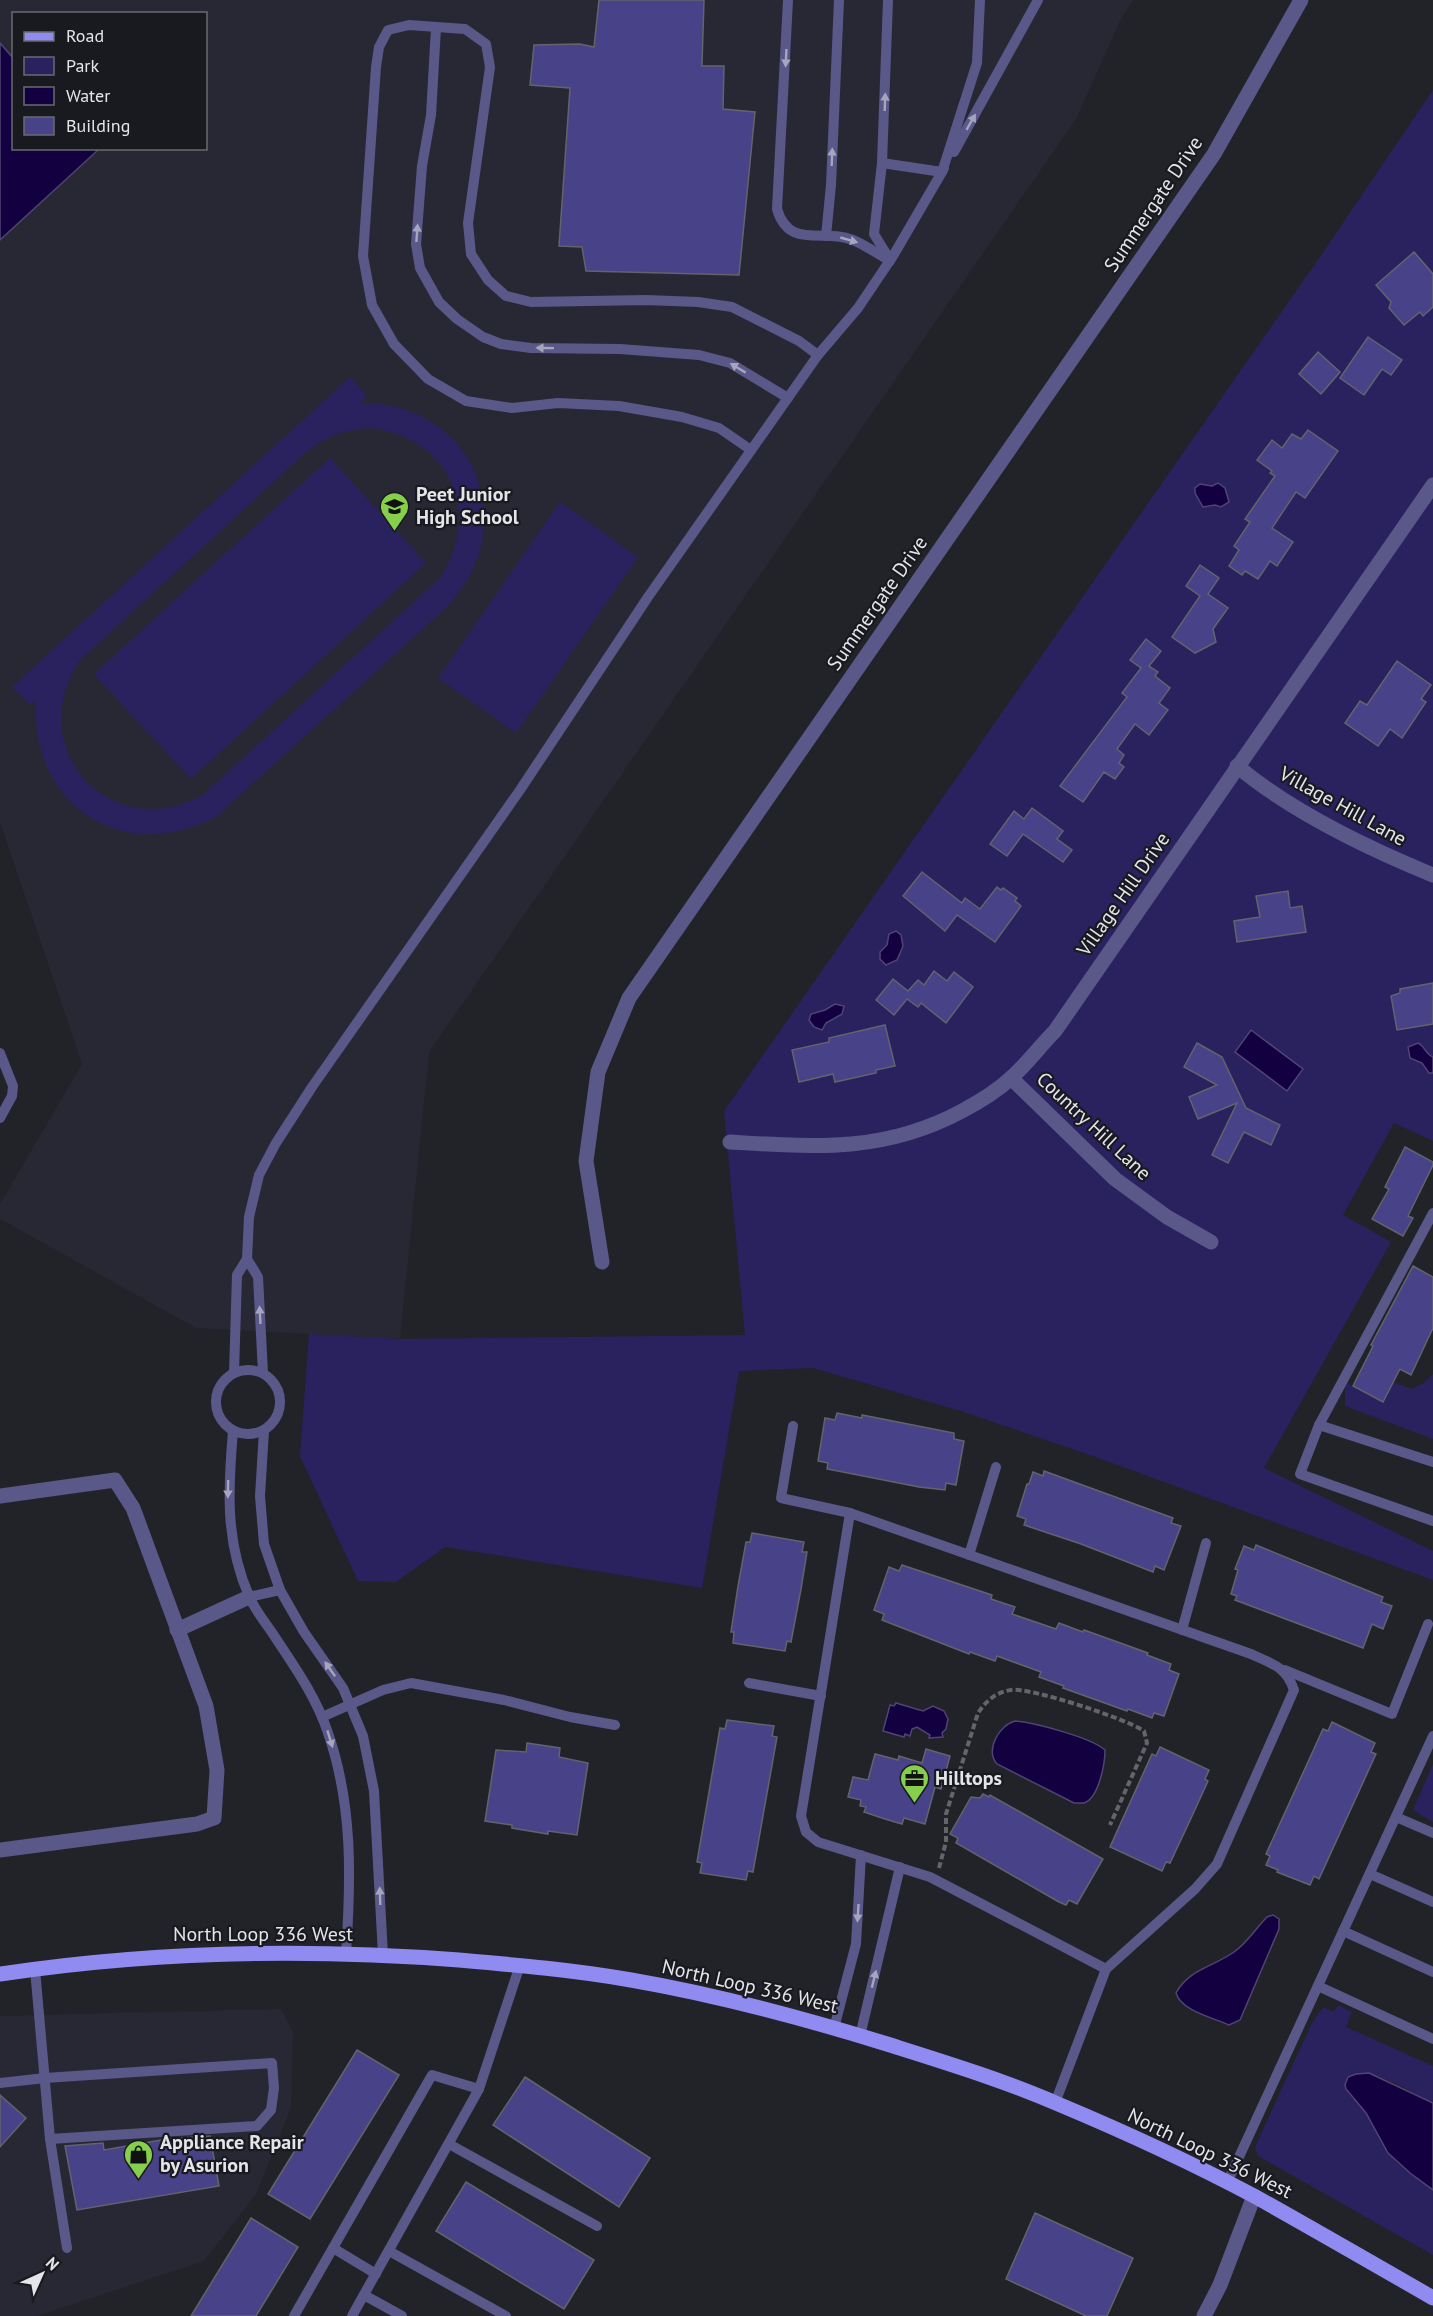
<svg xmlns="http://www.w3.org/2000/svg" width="1433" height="2316" font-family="'PT Sans',sans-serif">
<rect width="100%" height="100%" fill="#222229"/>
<g fill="#282835">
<polygon points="0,0 1133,0 1120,21 1076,119 429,1052 400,1339 196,1328 0,1219 0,1204 82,1064 0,822 0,240 98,151 96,149 206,148 206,14 14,14 13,58 0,43"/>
<polygon points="281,2009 293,2032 291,2108 256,2194 204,2261 37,2316 0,2316 0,2016"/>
</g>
<g fill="#2a215f" fill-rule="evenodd">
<polygon points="1433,90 1433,1141 1394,1123 1343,1215 1391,1242 1264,1468 1433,1551 1433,1580 1090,1455 961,1411 813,1368 739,1371 702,1588 445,1547 396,1582 358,1581 300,1456 309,1334 400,1339 745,1335 724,1111 1324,251"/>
<path d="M350,377L367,396L360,403C474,402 525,524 447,607L217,816C124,867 29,805 36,700L30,705L12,687ZM372,428C450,438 483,513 440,578L203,795C111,846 21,748 80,660L306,452C326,436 346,429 372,428Z"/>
<polygon points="330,458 426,563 191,779 94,674"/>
<polygon points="560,502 638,557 516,733 438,678"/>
<polygon points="1433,1374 1433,1439 1345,1406 1345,1382 1383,1402 1393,1382 1412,1389 1424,1383"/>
<polygon points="1433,1764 1433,1822 1413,1810"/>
<path d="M1338,2005L1352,2012L1346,2027L1433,2066V2103C1413,2093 1363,2060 1346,2080L1345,2085L1349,2094L1366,2113L1397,2163L1433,2190V2255L1258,2156L1255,2147L1312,2023L1323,2007L1334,2012Z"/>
</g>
<g fill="#120041" stroke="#514473" stroke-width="1.5">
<polygon points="0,43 13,58 14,148 96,148 98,150 0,240"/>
<polygon points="1218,483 1225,488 1229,502 1221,507 1215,505 1203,507 1195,493 1195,488 1200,484 1212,486"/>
<polygon points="896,931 901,935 903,946 897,960 886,965 880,959 880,952 887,945 889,934"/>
<polygon points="835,1004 844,1006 842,1014 826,1023 822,1030 814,1027 809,1020 811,1014 825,1010"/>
<polygon points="1251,1030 1303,1069 1287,1091 1235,1052"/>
<path d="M1418,1043C1425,1046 1425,1054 1433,1057V1073H1429L1422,1063L1410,1058L1408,1047Z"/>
<polygon points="896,1703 923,1711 933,1706 944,1711 948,1719 946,1729 942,1733 943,1737 929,1738 930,1735 917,1727 912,1729 910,1736 905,1734 904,1737 883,1731 890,1705 894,1706"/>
<path d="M1015,1721C1035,1723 1090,1737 1105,1750C1105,1763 1099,1798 1084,1803C1083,1803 1075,1803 1074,1803L997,1764C985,1750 999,1725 1015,1721Z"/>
<path d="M1273,1915L1279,1919V1929L1240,2020L1229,2025C1214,2018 1181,2011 1176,1993C1189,1969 1213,1967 1234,1952C1247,1943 1256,1928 1267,1917Z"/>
<polygon points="1369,2073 1433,2103 1433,2190 1410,2173 1388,2153 1366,2113 1346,2089 1345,2085 1348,2077 1356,2074"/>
</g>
<g fill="#484289" stroke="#63636c" stroke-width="1.5">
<polygon points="599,0 704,0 702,66 724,66 723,109 755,112 739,275 586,271 582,247 559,246 570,88 530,85 534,45 580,44 594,47"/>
<polygon points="1414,252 1433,274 1433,307 1423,316 1420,312 1404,325 1389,308 1391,302 1376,285"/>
<polygon points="1368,337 1402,360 1391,375 1382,369 1364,395 1340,378"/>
<polygon points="1318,352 1340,372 1321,394 1299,374"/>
<polygon points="1308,430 1338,451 1305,498 1296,492 1272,528 1293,542 1277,566 1270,561 1258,579 1245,571 1242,575 1229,566 1239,550 1234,546 1250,522 1245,519 1275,476 1270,473 1272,471 1257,460 1272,440 1282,448 1292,434 1301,439"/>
<polygon points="1200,565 1219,578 1208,594 1228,608 1213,629 1216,642 1195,653 1172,637 1200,596 1186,586"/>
<polygon points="1146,639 1161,651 1149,666 1158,672 1155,676 1170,688 1159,703 1168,710 1149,735 1135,724 1117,749 1124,755 1119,763 1124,767 1115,779 1104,772 1083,802 1060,786 1127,697 1122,693 1141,668 1130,660"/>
<polygon points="1397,661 1431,685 1421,699 1426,702 1402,738 1390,729 1378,746 1345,723 1360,701 1367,705"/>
<polygon points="1032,808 1063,831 1057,839 1072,850 1063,862 1023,834 1007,856 990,844 1014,811 1024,819"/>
<polygon points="922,872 962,903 965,898 980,909 997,887 1001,890 1003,888 1017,898 1015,901 1021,906 995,942 957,915 945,931 903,896"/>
<polygon points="1288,891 1290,908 1302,906 1306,932 1237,942 1234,921 1260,917 1256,896"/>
<polygon points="934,971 947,981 954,972 973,987 946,1023 921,1003 918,1007 907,999 894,1015 876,1000 893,979 908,991 918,980 924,985"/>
<polygon points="1433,983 1433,1024 1397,1030 1391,996 1400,993 1400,989"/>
<polygon points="885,1025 895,1066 876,1070 876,1073 835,1082 833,1074 799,1082 792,1050 829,1042 829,1038"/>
<polygon points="1197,1043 1222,1057 1246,1108 1280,1125 1271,1145 1244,1132 1228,1163 1212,1155 1237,1103 1198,1119 1189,1097 1217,1085 1184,1067"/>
<polygon points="1405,1147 1433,1162 1433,1165 1408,1216 1413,1218 1403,1236 1372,1219 1389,1189 1385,1187"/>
<polygon points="1413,1266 1433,1277 1433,1328 1411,1375 1400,1369 1383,1402 1353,1386 1373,1346 1371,1345"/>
<polygon points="837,1413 862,1418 862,1415 954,1433 954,1439 964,1441 956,1485 946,1483 945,1490 919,1487 827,1469 828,1463 818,1461 825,1418 835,1420"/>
<polygon points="1044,1471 1173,1518 1171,1523 1181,1526 1164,1570 1155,1566 1153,1572 1081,1544 1024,1525 1026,1519 1017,1516 1027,1484 1029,1484 1033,1472 1043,1476"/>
<polygon points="752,1533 804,1542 802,1552 807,1552 801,1589 791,1642 787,1641 785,1651 733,1643 734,1632 731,1632 738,1586 746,1542 750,1542"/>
<polygon points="1256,1545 1383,1597 1381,1602 1392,1606 1383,1629 1372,1624 1363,1648 1235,1600 1237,1596 1231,1594 1238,1570 1235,1569 1244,1546 1254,1550"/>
<polygon points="902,1565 992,1595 991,1599 1015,1607 1012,1614 1056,1629 1059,1623 1083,1632 1084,1630 1148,1653 1147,1655 1171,1664 1169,1670 1179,1674 1164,1716 1154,1713 1152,1718 1128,1709 1127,1711 1063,1688 1064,1686 1039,1677 1041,1672 997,1656 995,1661 970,1652 969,1654 882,1620 884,1614 874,1610 889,1567 899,1571"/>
<polygon points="727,1720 774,1726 772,1736 777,1737 753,1872 748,1871 746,1880 700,1873 702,1863 697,1862 720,1728 725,1729"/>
<polygon points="1332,1722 1375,1743 1371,1752 1376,1754 1319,1879 1314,1876 1310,1885 1277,1872 1278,1870 1266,1865 1270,1856 1266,1854 1323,1729 1328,1731"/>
<polygon points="527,1743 560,1748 559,1757 588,1763 577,1835 548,1831 548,1834 512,1828 512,1825 485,1821 496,1750 526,1752"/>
<polygon points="1160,1747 1209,1770 1205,1779 1208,1781 1193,1814 1170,1863 1166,1862 1162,1871 1110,1847 1152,1754 1156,1756"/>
<polygon points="926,1749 950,1756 941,1789 935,1787 925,1824 904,1818 902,1824 885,1819 864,1812 866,1807 860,1806 861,1800 848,1797 853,1777 868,1780 875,1754 898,1760 899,1756 922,1763"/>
<polygon points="983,1794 989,1797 990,1795 1103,1859 1077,1904 1069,1900 1066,1905 1059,1902 956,1843 958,1838 950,1834 971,1797 980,1798"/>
<polygon points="357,2050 399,2075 310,2219 268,2194"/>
<polygon points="525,2077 650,2158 619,2207 493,2125"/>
<polygon points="0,2095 26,2118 0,2147"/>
<polygon points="210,2136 219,2186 77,2210 65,2146 103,2143 104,2150 167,2139"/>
<polygon points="466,2182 594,2260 564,2309 436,2231"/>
<polygon points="1035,2213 1133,2258 1107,2316 1086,2316 1006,2279"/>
<polygon points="251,2218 298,2247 256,2316 191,2316"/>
</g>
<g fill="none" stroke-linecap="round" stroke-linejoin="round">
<path stroke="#64646a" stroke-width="4" stroke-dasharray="6 3" stroke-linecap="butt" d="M939,1868L946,1842V1814L978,1713C986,1701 996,1692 1011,1690C1030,1687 1127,1719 1144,1731L1147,1743L1110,1825"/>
<g stroke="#595889" stroke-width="10">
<path d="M788,0L777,209C789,250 823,228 853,240C865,245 878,254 890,261"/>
<polyline points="888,0 882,163 942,172 944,168"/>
<polyline points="436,28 431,115 422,166 416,244 420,268 439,302 457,319 483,337 501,344 531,348 620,349 699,355 730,363 788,398"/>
<polyline points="954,152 1038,0"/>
<polyline points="882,163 874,234 890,260"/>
<polyline points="826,236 831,185 839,0"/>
<polyline points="751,450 719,428 682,417 619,406 558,403 512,408 466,401 428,379 394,344 372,305 363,256 376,67 379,47 388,30 409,25 465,29 486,44 490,67 468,223 471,254 488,280 506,296 531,302 646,300 698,302 732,307 799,341 818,355"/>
<polyline points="0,1053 13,1086 12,1096 0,1118"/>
<polyline points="247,1259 258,1277 263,1373"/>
<circle cx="248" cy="1402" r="32"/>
<polyline points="234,1373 237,1275 247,1259 249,1217 259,1175 276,1143 312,1087 520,790 648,597 818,355 858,308 893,256 942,172 977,63 980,0"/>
<polyline points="1319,1425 1433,1213"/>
<polyline points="793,1426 781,1498 850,1513 801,1816 806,1832 818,1842 930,1877 1106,1969"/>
<path d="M233,1431C228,1489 225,1541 249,1596C254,1608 263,1620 271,1631C292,1663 316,1696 328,1733C353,1805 351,1879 346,1954"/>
<polyline points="264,1431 260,1496 264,1544 280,1590 304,1632 343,1688 363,1736 374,1791 383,1955"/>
<polyline points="1433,1462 1319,1425 1300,1474 1433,1521"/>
<path d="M850,1513L1251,1654C1272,1664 1286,1666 1294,1690L1217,1864L1195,1889L1106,1969L1055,2103"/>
<polyline points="969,1555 996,1467"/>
<polyline points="249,1597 280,1590"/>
<polyline points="1182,1630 1206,1543"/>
<polyline points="1285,1670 1392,1714 1428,1624"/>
<polyline points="749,1683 821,1696"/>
<polyline points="322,1717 383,1690 411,1683 504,1700 570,1717 615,1725"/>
<polyline points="1396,1817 1433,1833"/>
<polyline points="1370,1874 1433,1902"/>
<polyline points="1343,1931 1433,1972"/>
<polyline points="35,1969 50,2139 67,2248"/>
<polyline points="1318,1986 1433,2039"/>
<polyline points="834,2028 856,1944 861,1855"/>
<polyline points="860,2036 900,1867"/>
<polyline points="0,2083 45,2078 272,2063 274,2088 271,2110 257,2126 50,2139"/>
<polyline points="449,2144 597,2226"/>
<polyline points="1227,2183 1433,1736"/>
<polyline points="333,2248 376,2274"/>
<polyline points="389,2251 506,2316"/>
<polyline points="364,2295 402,2316"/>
<polyline points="294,2316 432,2075 479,2089"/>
<polyline points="352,2316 479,2089 520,1965"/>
</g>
<g stroke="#595889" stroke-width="15">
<path d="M1237,766C1292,812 1367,848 1433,875"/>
<polyline points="1011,1078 1115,1179 1167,1217 1211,1242"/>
<path d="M730,1142C816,1147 884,1153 962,1111C979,1102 997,1091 1011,1078C1027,1064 1040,1046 1055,1031L1433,485"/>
<polyline points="602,1262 586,1161 598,1072 629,998 1214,154 1301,0"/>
<polyline points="0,1496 115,1480 133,1508 206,1706 217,1770 214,1818 197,1824 0,1850"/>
<polyline points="177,1630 249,1597"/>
<polyline points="1204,2316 1220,2285 1254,2196"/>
</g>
<path stroke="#8f8bf1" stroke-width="15" d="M0,1974C153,1951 305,1948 459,1960C516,1965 574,1970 631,1980C718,1995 803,2018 887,2044C944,2062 1003,2080 1058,2104C1125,2132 1192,2163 1256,2197C1315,2230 1374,2264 1433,2298"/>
</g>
<defs><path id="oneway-solid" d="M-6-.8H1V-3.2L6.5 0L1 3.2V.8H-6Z" transform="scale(1.5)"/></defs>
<g fill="#a5a5be">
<use href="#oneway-solid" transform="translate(786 58) rotate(93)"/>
<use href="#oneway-solid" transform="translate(885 102) rotate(-88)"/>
<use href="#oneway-solid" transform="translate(971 122) rotate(-60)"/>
<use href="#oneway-solid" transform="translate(832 157) rotate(-88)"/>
<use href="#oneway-solid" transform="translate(417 233) rotate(-86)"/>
<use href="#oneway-solid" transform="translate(849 240) rotate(16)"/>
<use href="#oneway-solid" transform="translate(545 348) rotate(-179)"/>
<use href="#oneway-solid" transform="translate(738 368) rotate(-149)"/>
<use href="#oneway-solid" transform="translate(260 1315) rotate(-93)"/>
<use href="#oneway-solid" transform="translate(228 1489) rotate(91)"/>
<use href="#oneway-solid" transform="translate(330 1669) rotate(-125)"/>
<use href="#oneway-solid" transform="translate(330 1739) rotate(73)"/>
<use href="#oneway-solid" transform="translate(380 1896) rotate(-92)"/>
<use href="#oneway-solid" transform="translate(858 1913) rotate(94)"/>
<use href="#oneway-solid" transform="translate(874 1979) rotate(-76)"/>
</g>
<defs>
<symbol id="school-pin" viewBox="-11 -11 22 30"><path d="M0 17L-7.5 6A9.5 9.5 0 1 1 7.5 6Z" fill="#85cf4c" stroke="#191920"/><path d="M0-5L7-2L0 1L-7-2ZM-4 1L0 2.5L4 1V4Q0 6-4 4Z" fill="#111"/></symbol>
<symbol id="office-pin" viewBox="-11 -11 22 30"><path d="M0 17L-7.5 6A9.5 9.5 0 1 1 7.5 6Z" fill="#85cf4c" stroke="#191920"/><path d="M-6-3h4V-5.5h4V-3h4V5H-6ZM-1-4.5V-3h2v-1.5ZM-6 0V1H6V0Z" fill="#111"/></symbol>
<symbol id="shop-pin" viewBox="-11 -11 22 30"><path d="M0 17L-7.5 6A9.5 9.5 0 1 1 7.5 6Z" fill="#85cf4c" stroke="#191920"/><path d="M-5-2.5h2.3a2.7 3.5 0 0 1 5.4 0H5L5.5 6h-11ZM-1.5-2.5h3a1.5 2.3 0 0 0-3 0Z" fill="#111"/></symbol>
</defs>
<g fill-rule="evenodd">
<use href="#school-pin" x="378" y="490" width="33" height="45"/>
<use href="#office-pin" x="898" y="1762" width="33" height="45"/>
<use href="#shop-pin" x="122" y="2138" width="33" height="45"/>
</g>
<g text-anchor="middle" stroke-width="4.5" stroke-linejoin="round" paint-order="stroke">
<g font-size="20" fill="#e4e4e9" stroke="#191920">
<text transform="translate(1153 204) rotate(-56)" y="7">Summergate Drive</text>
<text transform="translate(877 603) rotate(-55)" y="7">Summergate Drive</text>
<text transform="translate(1343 806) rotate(29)" y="7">Village Hill Lane</text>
<text transform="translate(1123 894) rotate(-55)" y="7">Village Hill Drive</text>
<text transform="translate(1094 1126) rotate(43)" y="7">Country Hill Lane</text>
<text x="263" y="1941">North Loop 336 West</text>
<text transform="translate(750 1986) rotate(13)" y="7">North Loop 336 West</text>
<text transform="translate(1210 2153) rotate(26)" y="7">North Loop 336 West</text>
</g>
<g font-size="20" font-weight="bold" fill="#e4e4e9" stroke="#191920" text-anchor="start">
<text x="416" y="501">Peet Junior<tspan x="416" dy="23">High School</tspan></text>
<text x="935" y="1785">Hilltops</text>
<text x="160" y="2149">Appliance Repair<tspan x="160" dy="23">by Asurion</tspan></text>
</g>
</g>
<rect x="12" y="12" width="195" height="138" fill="#191920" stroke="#6a6a70" stroke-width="1.5"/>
<rect x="24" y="32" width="30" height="9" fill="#8f8bf1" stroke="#6a6a70" stroke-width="1.5"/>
<text x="66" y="42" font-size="18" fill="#e4e4e9">Road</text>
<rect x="24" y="57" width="30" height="18" fill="#2a215f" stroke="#6a6a70" stroke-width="1.5"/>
<text x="66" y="72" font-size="18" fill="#e4e4e9">Park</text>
<rect x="24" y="87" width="30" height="18" fill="#120041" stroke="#6a6a70" stroke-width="1.5"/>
<text x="66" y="102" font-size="18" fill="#e4e4e9">Water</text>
<rect x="24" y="117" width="30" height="18" fill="#484289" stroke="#6a6a70" stroke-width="1.5"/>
<text x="66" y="132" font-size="18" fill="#e4e4e9">Building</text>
<g transform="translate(42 2274) rotate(45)" stroke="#191920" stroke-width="4.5" paint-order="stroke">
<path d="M0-4.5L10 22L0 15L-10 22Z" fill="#e4e4e9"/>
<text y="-9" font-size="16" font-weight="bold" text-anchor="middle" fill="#e4e4e9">N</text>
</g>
</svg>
